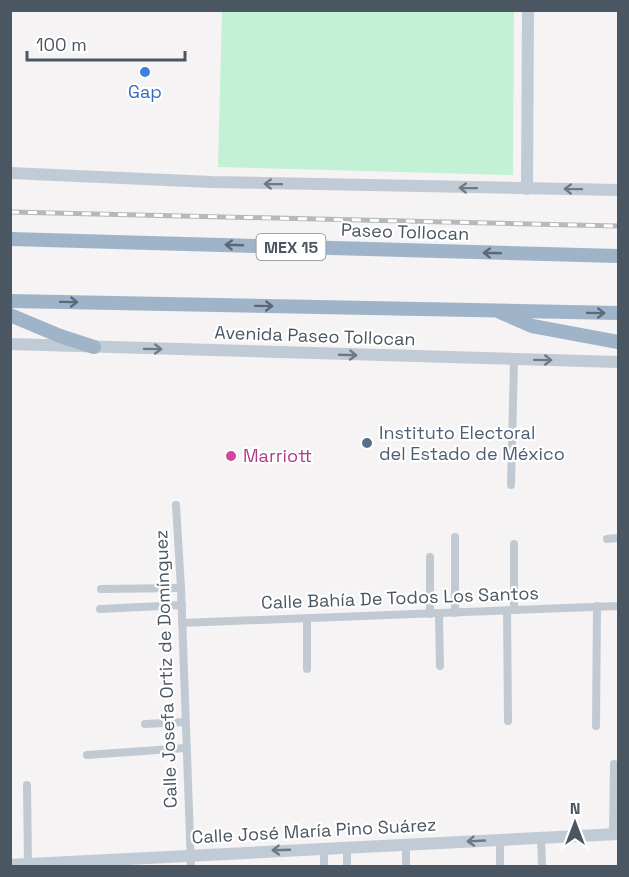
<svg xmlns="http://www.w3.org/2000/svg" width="629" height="877" font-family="'Space Grotesk',sans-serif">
<rect width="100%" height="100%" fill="#f5f3f3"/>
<polygon fill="#c3f1d5" points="222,11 514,11 513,175 218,167"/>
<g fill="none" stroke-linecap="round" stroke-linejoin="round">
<g stroke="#c1cad2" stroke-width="8">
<polyline points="511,485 514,360"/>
<polyline points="176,505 181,588 191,866"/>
<polyline points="455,537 455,613"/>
<polyline points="607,539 618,538"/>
<polyline points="514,544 514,610"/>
<polyline points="430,557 430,614"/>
<polyline points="101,589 181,588"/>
<polyline points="100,609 182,605"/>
<polyline points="507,610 508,721"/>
<polyline points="439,614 440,666"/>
<polyline points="182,623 618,606"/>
<polyline points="307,669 307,619"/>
<polyline points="145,724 185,722"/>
<polyline points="596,726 597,606"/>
<polyline points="87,755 186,748"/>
<polyline points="27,785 28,864"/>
<polyline points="613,834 614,764"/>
<polyline points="541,837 542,866"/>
<polyline points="500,839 500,866"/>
<polyline points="406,844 406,866"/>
<polyline points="324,848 324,866"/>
<polyline points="347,866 347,847"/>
</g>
<g stroke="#c1cbd6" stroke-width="12">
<polyline points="10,173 212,182 618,190"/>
<polyline points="527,189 528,10"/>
<polyline points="10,344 618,362"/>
<polyline points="10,865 618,834"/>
</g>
<g stroke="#9fb4c9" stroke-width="14">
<polyline points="10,239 618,256"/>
<polyline points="10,301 618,313"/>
<polyline points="500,312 532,326 618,342"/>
<polyline points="10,315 60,336 94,347"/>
</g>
<defs>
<polyline id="rail" points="10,212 618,226"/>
</defs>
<use href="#rail" stroke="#b5b8bd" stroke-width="5"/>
<use href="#rail" stroke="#fff" stroke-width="3" stroke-dasharray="9" stroke-linecap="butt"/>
</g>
<defs><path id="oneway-shaft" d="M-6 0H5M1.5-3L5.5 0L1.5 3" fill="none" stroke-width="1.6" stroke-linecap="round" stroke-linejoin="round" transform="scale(1.5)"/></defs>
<g stroke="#6e7984">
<use href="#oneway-shaft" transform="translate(273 184) rotate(-179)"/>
<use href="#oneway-shaft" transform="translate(468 188) rotate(-179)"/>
<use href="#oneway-shaft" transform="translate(573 189) rotate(-179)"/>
<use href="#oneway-shaft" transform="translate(153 349) rotate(1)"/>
<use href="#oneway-shaft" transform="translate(348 355) rotate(2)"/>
<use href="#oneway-shaft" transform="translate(543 360) rotate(1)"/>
<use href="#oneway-shaft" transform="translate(476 841) rotate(177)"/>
<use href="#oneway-shaft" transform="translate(281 850) rotate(178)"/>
</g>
<g stroke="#5b6976">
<use href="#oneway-shaft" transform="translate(234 245) rotate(-178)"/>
<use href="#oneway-shaft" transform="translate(492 253) rotate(-178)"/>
<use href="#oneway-shaft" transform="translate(69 302) rotate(1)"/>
<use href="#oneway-shaft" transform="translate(264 306) rotate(1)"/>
<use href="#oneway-shaft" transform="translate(596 313) rotate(1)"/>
</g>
<circle fill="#3f7fe0" stroke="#fff" stroke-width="2" cx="145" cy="72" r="6"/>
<circle fill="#5c6f8a" stroke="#fff" stroke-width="2" cx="367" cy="443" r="6"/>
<circle fill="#d1479c" stroke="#fff" stroke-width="2" cx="231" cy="456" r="6"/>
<g text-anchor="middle" stroke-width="4.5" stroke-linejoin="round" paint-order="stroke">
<rect fill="#fff" stroke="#808990" stroke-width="1.5" x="256.5" y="234" width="69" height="26" rx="4.5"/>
<g font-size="16" font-weight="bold" fill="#4a5661">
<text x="291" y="253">MEX 15</text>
</g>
<g font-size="18" fill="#366cbe" stroke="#fff">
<text x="145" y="98">Gap</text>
</g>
<g font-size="18" fill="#4a5661" stroke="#fff">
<text transform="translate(405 232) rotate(2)" y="6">Paseo Tollocan</text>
<text transform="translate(315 336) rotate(2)" y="6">Avenida Paseo Tollocan</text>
<text transform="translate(400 598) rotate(-2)" y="6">Calle Bahía De Todos Los Santos</text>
<text transform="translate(166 669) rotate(-92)" y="6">Calle Josefa Ortiz de Domínguez</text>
<text transform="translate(314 831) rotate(-3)" y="6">Calle José María Pino Suárez</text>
</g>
<g font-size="18" fill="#4e5e75" stroke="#fff" text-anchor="start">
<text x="379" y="439">Instituto Electoral<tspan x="379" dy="21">del Estado de México</tspan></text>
</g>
<g font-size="18" fill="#b23c85" stroke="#fff" text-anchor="start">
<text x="243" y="462">Marriott</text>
</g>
</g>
<rect width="629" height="877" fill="none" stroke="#4a5661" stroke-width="24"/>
<g transform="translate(575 823)" stroke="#ffffff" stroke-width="4.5" paint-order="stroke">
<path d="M0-4.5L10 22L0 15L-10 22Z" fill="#4a5661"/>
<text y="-9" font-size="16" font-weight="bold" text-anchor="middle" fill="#4a5661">N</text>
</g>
<path d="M27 51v9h158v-9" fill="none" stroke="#4a5661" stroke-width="3"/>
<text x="36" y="51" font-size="18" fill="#4a5661" stroke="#ffffff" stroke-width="4.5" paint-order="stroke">100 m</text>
</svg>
